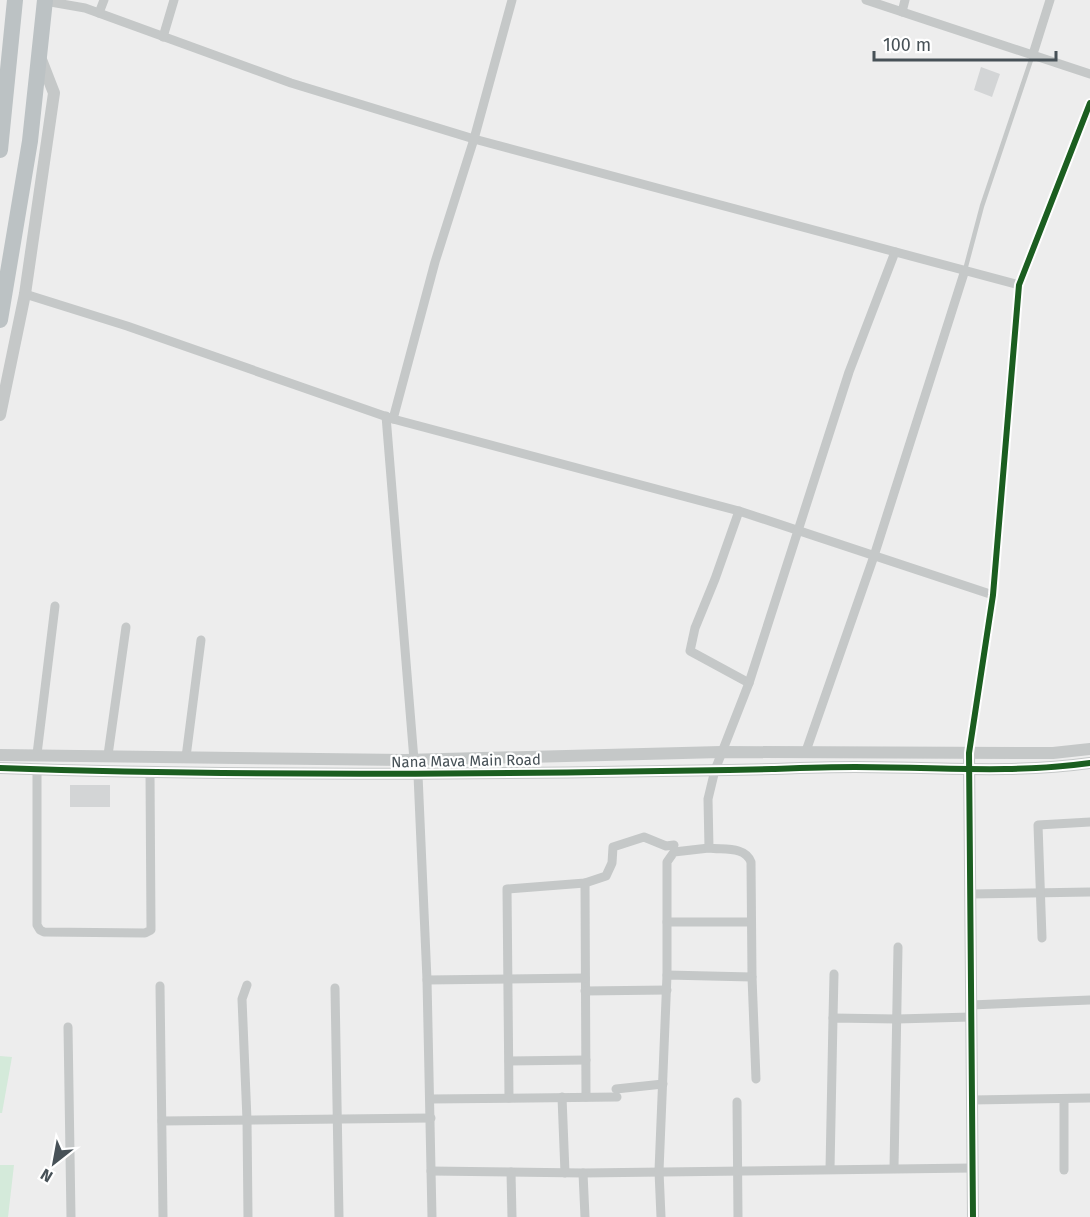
<svg xmlns="http://www.w3.org/2000/svg" width="1090" height="1217" font-family="'Fira Sans',sans-serif">
<rect width="100%" height="100%" fill="#ededed"/>
<g fill="#d4eada">
<polygon points="0,1056 12,1057 2,1113 0,1113"/>
<polygon points="0,1165 14,1165 8,1217 0,1217"/>
</g>
<g fill="#d3d5d6">
<polygon points="981,67 1000,74 992,97 974,90"/>
<rect x="70" y="785" width="40" height="22"/>
</g>
<g fill="none" stroke-linecap="round" stroke-linejoin="round">
<polyline stroke="#c5c8c8" stroke-width="4.5" points="965,270 982,206 1033,54"/>
<g stroke="#c5c8c8" stroke-width="9">
<polyline points="866,0 1090,74"/>
<polyline points="45,1 85,8 291,83 474,139 1019,285"/>
<polyline points="902,12 905,0"/>
<polyline points="99,13 104,0"/>
<polyline points="163,37 174,0"/>
<polyline points="1033,54 1050,0"/>
<polyline points="25,294 127,326 393,419 739,511 993,595"/>
<polyline points="386,416 414,760 418,775 427,980 432,1217"/>
<polyline points="393,419 435,262 474,139 512,0"/>
<polyline points="739,511 715,579 695,628 690,651 749,683"/>
<polyline points="806,751 874,556 965,270"/>
<polyline points="969,753 993,595 1019,285 1090,103"/>
<polyline points="37,754 55,606"/>
<polyline points="108,755 126,627"/>
<polyline points="186,757 201,640"/>
<polyline points="37,769 37,925 40,930 44,932 145,933 151,930 150,772"/>
<polyline points="585,883 586,1097"/>
<polyline points="971,894 1090,892"/>
<polyline points="667,922 751,922"/>
<polyline points="1042,938 1038,825 1090,822"/>
<polyline points="667,975 667,862 674,852 709,848"/>
<polyline points="427,980 585,978"/>
<polyline points="247,985 242,999 247,1120 248,1217"/>
<polyline points="160,986 163,1217"/>
<polyline points="335,988 339,1217"/>
<polyline points="585,991 667,990"/>
<polyline points="971,1005 1090,1000"/>
<polyline points="833,1018 834,974"/>
<polyline points="68,1027 71,1217"/>
<polyline points="509,1061 586,1060"/>
<path d="M756,1079L752,977L751,862C745,846 724,850 709,848L708,799L715,770L749,683L849,372L895,252"/>
<polyline points="616,1089 663,1084"/>
<polyline points="562,1097 565,1173"/>
<polyline points="509,1098 507,889 585,883 606,876 612,863 613,847 644,837 666,846 674,845"/>
<polyline points="430,1099 617,1097"/>
<polyline points="1064,1099 1064,1170"/>
<polyline points="972,1100 1090,1098"/>
<polyline points="737,1102 738,1217"/>
<polyline points="162,1121 431,1118"/>
<polyline points="894,1168 898,947"/>
<polyline points="830,1169 833,1018 897,1019 971,1017"/>
<polyline points="431,1171 583,1173 972,1168"/>
<polyline points="511,1172 512,1217"/>
<polyline points="583,1173 585,1217"/>
<polyline points="661,1217 659,1171 667,975 752,977"/>
</g>
<g stroke="#c5c8c8" stroke-width="12">
<polyline points="0,415 25,294 54,93 40,57"/>
<polyline points="969,753 973,1217"/>
<polyline points="0,755 405,760 721,752 1053,753 1090,749"/>
<path d="M0,768C257,777 515,774 772,769C800,768 827,767 855,767C933,767 1012,774 1090,763"/>
</g>
<g stroke="#bcc2c4" stroke-width="16">
<polyline points="0,150 15,0"/>
<polyline points="0,320 30,141 45,0"/>
</g>
<defs>
<g id="cycleway">
<path d="M0,768C257,777 515,774 772,769C800,768 827,767 855,767C933,767 1012,774 1090,763"/>
<polyline points="973,1217 969,753 993,595 1019,285 1090,103"/>
</g>
</defs>
<use href="#cycleway" stroke="#fff" stroke-width="10"/>
<use href="#cycleway" stroke="#1b5e20" stroke-width="6"/>
</g>
<g text-anchor="middle" stroke-width="4.5" stroke-linejoin="round" paint-order="stroke">
<g font-size="15" fill="#475157" stroke="#fff">
<text transform="translate(466 761) rotate(-1)" y="5">Nana Mava Main Road</text>
</g>
</g>
<g transform="translate(54 1163) rotate(211)" stroke="#ffffff" stroke-width="4.5" paint-order="stroke">
<path d="M0-4.5L10 22L0 15L-10 22Z" fill="#475157"/>
<text y="-9" font-size="16" font-weight="bold" text-anchor="middle" fill="#475157">N</text>
</g>
<path d="M874 51v9h182v-9" fill="none" stroke="#475157" stroke-width="3"/>
<text x="883" y="51" font-size="18" fill="#475157" stroke="#ffffff" stroke-width="4.5" paint-order="stroke">100 m</text>
</svg>
